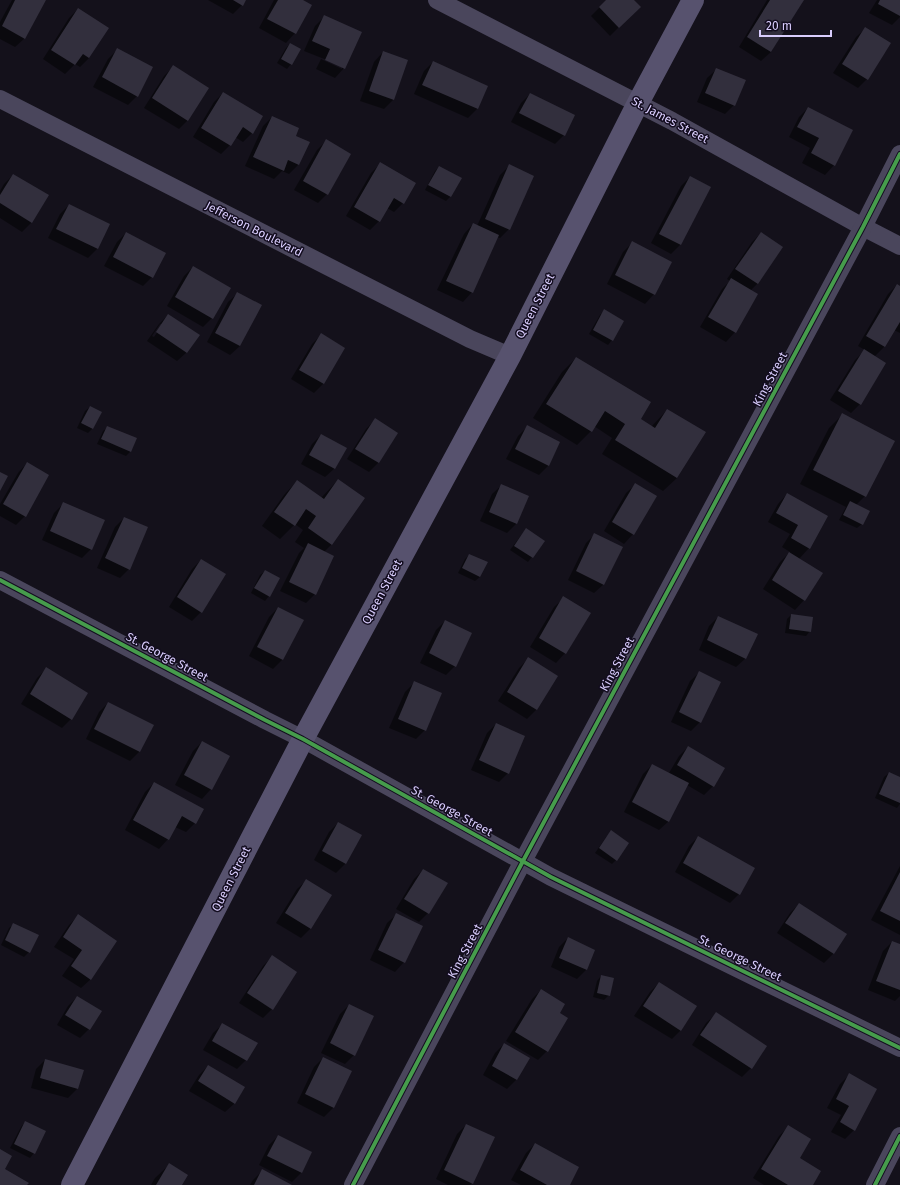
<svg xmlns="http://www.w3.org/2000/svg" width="900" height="1185" font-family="'Fira Sans',sans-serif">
<rect width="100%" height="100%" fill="#14111b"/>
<g fill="#0007" fill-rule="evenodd">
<polygon points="12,0 45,0 25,38 15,47 0,39 0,22"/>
<polygon points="208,0 245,0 242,5 233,14"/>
<polygon points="274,0 301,0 295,33 286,43 259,28"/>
<polygon points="607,0 632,0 639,7 610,36 591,16"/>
<polygon points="767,0 803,0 771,52 761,61 739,47"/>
<polygon points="877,0 900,0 900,17 892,25 869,13"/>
<polygon points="78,9 89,58 80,67 75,64 65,74 43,59 69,18"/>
<polygon points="325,16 344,68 335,78 316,69 321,59 342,69 342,66 304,51 315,26"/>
<polygon points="866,28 867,79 858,88 833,73 856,37"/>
<polygon points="290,44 291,64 287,69 277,63 286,48"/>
<polygon points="117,50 137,96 128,105 93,87 108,59"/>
<polygon points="383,52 407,61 393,100 384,109 360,101 374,62"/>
<polygon points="433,62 487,86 477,109 468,118 414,94 424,71"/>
<polygon points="173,67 188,120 179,129 144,108 164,76"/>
<polygon points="717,69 734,105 725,114 697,102 707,78"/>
<polygon points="223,93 252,133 243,142 235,137 230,145 221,154 193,137 214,102"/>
<polygon points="530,94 564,135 555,144 511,122 521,103"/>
<polygon points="808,108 852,131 834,165 825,175 802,163 810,148 789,137 799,117"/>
<polygon points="272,117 294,136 298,165 289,174 282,171 274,179 245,166 263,126"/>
<polygon points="326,141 327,194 318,203 294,190 317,150"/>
<polygon points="380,164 403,203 394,212 387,208 379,221 370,230 346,216 371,173"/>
<polygon points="509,166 509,229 500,238 497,237 472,292 463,302 437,290 464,234 473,224 477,226 500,175"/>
<polygon points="439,167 460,178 450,197 446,201 425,190 435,171"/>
<polygon points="13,175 31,223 22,232 0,218 0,191 4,184"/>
<polygon points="690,177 710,187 680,245 671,254 651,243 681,186"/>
<polygon points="69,205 109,224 97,249 88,258 48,238 60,214"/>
<polygon points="126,233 152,277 143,286 104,266 117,242"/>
<polygon points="761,233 782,247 757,284 750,291 757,295 735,332 726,342 700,327 722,289 730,281 727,279 752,242"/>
<polygon points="632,243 654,294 645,304 607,284 623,252"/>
<polygon points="193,267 212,318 203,327 167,306 184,276"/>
<polygon points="897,285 900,287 900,333 894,330 884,347 874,357 860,404 851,413 830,400 855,360 865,350 858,346 888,294"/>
<polygon points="238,293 240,346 230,355 207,342 228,302"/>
<polygon points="604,311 612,340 608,345 589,334 600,315"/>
<path d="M168,315L187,352L177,361L147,341L159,324ZM160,324H163L154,337L152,336Z"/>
<polygon points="321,335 344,348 323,384 314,393 291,379 312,344"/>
<polygon points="576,358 639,420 651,427 667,410 677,478 663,491 602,454 612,438 594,426 591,431 577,445 533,418 562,372"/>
<polygon points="90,407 93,428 88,433 77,428 85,411"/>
<polygon points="842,415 865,496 856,505 862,524 857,528 839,520 846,507 800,484 829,428"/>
<polygon points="375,420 396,433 378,463 369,472 347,459 366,429"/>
<polygon points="108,427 136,439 130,452 126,456 97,444 103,431"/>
<polygon points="527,427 559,443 548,466 539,475 506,459 518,436"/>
<polygon points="321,435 335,468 325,477 301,464 312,444"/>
<polygon points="27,463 25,516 16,525 0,516 0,504 18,473"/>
<polygon points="338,480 332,544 324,552 315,594 306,603 280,591 299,553 304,548 295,542 303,530 295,524 280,539 262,526 284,495 297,481 321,498"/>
<polygon points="636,484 656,497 633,534 624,544 604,531 626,493"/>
<polygon points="502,485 528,497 516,524 507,533 480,521 492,494"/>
<polygon points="787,494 809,548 799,559 804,600 795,610 763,589 780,562 790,552 782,547 790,534 768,522 778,504"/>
<polygon points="63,504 91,549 82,558 42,540 54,513"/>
<polygon points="124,518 129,569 120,578 97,568 115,527"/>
<polygon points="526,529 544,541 528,562 510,550"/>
<polygon points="595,534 604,584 594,593 568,580 586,543"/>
<polygon points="469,555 480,577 475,581 458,573 465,559"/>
<polygon points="201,560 201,612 192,621 169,607 192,569"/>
<polygon points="265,571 269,596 265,601 251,593 260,575"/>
<polygon points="564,598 565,653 556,663 530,647 554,607"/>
<polygon points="278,608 303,621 282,660 273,669 249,656 269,617"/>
<polygon points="791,615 810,631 806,636 785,633 787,619"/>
<polygon points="718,617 746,658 736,667 699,650 709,626"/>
<polygon points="445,621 455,666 446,675 420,663 436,630"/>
<polygon points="528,659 557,676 536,710 527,719 498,701 519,668"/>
<polygon points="46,669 71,719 62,728 21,704 37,678"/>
<polygon points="700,672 700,722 691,731 671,722 690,681"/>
<polygon points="414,683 425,730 416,739 389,728 405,692"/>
<polygon points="108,703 153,725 139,752 130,761 86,739 99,712"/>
<polygon points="496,724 508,773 499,782 471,770 487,733"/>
<polygon points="202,742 211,789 202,799 175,785 193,751"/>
<polygon points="688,747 713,786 704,795 687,785 669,821 659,830 624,812 643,774 652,765 669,773 679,756"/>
<polygon points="889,773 900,778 900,804 897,808 875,798 884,777"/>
<polygon points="154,783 195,823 186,832 175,827 168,839 159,849 125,830 145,792"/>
<polygon points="338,823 346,863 336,873 314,860 329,832"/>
<polygon points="607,836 616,860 612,864 595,853"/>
<polygon points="698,837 739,894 730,903 675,872 689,846"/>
<polygon points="900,866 900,935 871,920"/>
<polygon points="423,870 428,913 419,922 396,909 414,879"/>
<polygon points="307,880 331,895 310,929 301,938 276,923 297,889"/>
<polygon points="799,904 845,934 833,954 824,963 777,933 790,913"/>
<polygon points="397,914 404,962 395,972 370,960 387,923"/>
<polygon points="78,916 91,979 81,988 62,976 74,959 54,947 69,925"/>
<polygon points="14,924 29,952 24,957 1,945 9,928"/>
<polygon points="568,938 594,950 586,970 577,979 551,967 559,947"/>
<polygon points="892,942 900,945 900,996 895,1001 868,990 883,951"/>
<polygon points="272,957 272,1009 263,1018 239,1003 263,966"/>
<polygon points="601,976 609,995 604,1000 593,997 597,981"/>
<polygon points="659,983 681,1030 672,1039 634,1016 650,992"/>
<polygon points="541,990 558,1013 547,1051 538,1060 506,1041 532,999"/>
<polygon points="77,997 89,1029 80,1038 57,1025 68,1006"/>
<polygon points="349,1005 354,1055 345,1064 321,1053 340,1014"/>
<polygon points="716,1014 751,1068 742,1077 692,1045 706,1023"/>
<polygon points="223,1024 246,1060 237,1069 203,1050 213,1033"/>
<polygon points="504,1044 517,1079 507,1089 483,1075 495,1053"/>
<polygon points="323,1058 350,1071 333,1108 324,1117 297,1103 314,1067"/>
<polygon points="45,1060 83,1071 77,1089 68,1098 31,1088 36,1069"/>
<polygon points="208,1066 235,1103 225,1112 189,1091 199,1075"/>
<polygon points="849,1075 854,1130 845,1139 831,1132 841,1115 827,1108 840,1084"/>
<polygon points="25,1122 34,1153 30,1158 10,1148 21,1127"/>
<polygon points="466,1125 472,1183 470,1185 448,1185 436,1179 457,1134"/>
<polygon points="788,1127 799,1158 811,1185 764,1185 753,1178 779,1136"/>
<polygon points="278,1136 311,1152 301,1173 292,1182 259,1165 269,1145"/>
<polygon points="535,1144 569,1185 521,1185 511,1180 526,1153"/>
<polygon points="169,1165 181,1185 151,1185 155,1178"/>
<polygon points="262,1171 288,1185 250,1185 253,1180"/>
</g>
<g fill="#322f3d">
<polygon points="15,0 46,0 25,39 2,26"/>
<polygon points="233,0 246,0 243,6"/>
<polygon points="278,0 303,0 312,5 296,34 267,19"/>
<polygon points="606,0 634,0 641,7 619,28 599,7"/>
<polygon points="770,0 804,0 771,52 747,37"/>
<polygon points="880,0 900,0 900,16 878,4"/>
<polygon points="78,8 109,28 89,58 83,54 75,65 51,50"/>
<polygon points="324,15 362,32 345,69 325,60 330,49 312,41"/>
<polygon points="865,27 891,43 868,80 842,64"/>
<polygon points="290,43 301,49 292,65 281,59"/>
<polygon points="117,48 153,67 138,97 102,77"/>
<polygon points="383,51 408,60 394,100 369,91"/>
<polygon points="433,61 488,86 478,109 422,85"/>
<polygon points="173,65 209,88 188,121 152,98"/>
<polygon points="716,68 746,80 735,106 705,93"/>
<polygon points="223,92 263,116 253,134 243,127 231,146 201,128"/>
<polygon points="530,93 575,115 565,136 519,113"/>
<polygon points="808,107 853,130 835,166 811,153 819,138 797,127"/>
<polygon points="272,116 299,128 296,136 310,142 299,165 288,160 284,171 253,157"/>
<polygon points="326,139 351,154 328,195 303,181"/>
<polygon points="380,162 416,183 404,204 394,198 380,222 354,207"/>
<polygon points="509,164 534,176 510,230 485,219"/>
<polygon points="439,166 462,178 451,197 428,185"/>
<polygon points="13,174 49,195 32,223 0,203 0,195"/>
<polygon points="690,176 711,187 681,245 659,234"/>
<polygon points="69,204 110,224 98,249 56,229"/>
<polygon points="473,223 499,235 473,293 446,281"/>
<polygon points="126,232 166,253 153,278 113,257"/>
<polygon points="761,232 783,247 758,284 735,269"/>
<polygon points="632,241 672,262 655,295 615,275"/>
<polygon points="193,266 231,288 213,319 175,297"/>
<polygon points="731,278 758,294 736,333 708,317"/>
<polygon points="897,284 900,286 900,322 885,347 866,336"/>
<polygon points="237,292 262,305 240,346 215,333"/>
<polygon points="604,309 624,321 613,341 593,330"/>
<polygon points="168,314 200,335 187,353 156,332"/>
<polygon points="321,333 345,348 324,384 299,370"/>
<polygon points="864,349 886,363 861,405 838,391"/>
<polygon points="576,357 651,402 641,419 655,428 667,409 706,432 677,478 615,440 625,424 605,411 592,432 546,404"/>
<polygon points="90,406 102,412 93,429 81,423"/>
<polygon points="842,413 895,441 866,497 813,470"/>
<polygon points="375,418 398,433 379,463 355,449"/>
<polygon points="527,425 560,442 549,466 515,449"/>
<polygon points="107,426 137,438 131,452 101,439"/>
<polygon points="321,434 347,448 335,469 309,455"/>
<polygon points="27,462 49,475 26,517 3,504"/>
<polygon points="0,472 8,476 0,491"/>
<polygon points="338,479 365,498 332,545 308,528 316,516 306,509 295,526 274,512 297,480 324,499"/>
<polygon points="635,483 657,496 634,535 612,522"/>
<polygon points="501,484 529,496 517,524 489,512"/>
<polygon points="787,493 828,516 810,549 791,538 798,525 776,513"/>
<polygon points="850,501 870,511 863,525 843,515"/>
<polygon points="63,502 105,520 92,550 50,531"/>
<polygon points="124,517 148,527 130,570 105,558"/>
<polygon points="526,528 545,541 533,558 514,546"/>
<polygon points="594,533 623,547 604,585 576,571"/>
<polygon points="308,543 334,556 316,595 289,582"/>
<polygon points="789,552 823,573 805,601 772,580"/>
<polygon points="469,554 488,562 480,577 462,568"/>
<polygon points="201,559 226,574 202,613 177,597"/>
<polygon points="265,570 280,578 270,597 254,588"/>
<polygon points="563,596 591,613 566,654 539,638"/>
<polygon points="278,607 304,620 283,660 257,647"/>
<polygon points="791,614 813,617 811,632 789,629"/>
<polygon points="718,616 758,634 746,659 707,640"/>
<polygon points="445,620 472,633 456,667 429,653"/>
<polygon points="528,657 558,676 537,710 507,692"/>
<polygon points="46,667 88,693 72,720 30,694"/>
<polygon points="699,671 721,682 701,723 679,712"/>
<polygon points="414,681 442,693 426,731 398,719"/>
<polygon points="108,702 154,725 140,752 94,729"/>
<polygon points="496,723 525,736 509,774 479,760"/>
<polygon points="202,741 230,756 212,790 184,775"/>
<polygon points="688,746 725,768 714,787 677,765"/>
<polygon points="652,764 689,783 669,822 632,802"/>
<polygon points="889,772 900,777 900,803 879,794"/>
<polygon points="154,782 204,809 196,824 182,816 169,840 133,820"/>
<polygon points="338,822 362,835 346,864 322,851"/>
<polygon points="611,830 629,843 617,861 599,848"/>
<polygon points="698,836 755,868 740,895 683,863"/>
<polygon points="423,869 448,883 429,914 404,899"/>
<polygon points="900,872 900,921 880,911"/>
<polygon points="306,879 332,895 311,929 285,913"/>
<polygon points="799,903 847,934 834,954 785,923"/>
<polygon points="396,913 423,926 405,963 378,950"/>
<polygon points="78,914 117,941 91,980 71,966 82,950 63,937"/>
<polygon points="13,923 39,935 30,953 5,940"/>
<polygon points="568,937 595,950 587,970 559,958"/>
<polygon points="892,941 900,944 900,990 876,981"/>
<polygon points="272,955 297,972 273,1010 247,993"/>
<polygon points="601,975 614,978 610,996 597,993"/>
<polygon points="659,982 697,1006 681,1031 643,1006"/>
<polygon points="541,989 565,1004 560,1013 568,1018 548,1052 515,1032"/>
<polygon points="77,996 102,1011 90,1030 65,1015"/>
<polygon points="349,1004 374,1016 355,1056 330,1043"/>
<polygon points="716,1012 767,1046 752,1069 700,1035"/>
<polygon points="222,1023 258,1043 247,1061 212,1041"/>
<polygon points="504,1043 530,1058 517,1080 492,1066"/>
<polygon points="323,1057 352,1071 334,1108 305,1094"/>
<polygon points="45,1059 84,1070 78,1089 40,1078"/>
<polygon points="208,1065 245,1087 235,1104 198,1081"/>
<polygon points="849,1073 877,1089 855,1131 840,1122 849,1106 836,1099"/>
<polygon points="25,1121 46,1131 35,1154 14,1144"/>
<polygon points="466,1124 495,1137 473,1184 444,1170"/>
<polygon points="788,1125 811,1139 800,1158 821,1171 813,1185 788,1185 761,1169"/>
<polygon points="278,1135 312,1152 302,1173 267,1156"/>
<polygon points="535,1143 579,1167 570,1185 547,1185 520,1170"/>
<polygon points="0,1149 12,1156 5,1169 29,1183 27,1185 0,1185"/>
<polygon points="169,1163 188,1175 182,1185 156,1185"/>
<polygon points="262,1169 292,1185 254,1185"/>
</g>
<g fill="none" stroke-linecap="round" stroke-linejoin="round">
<g stroke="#4a465c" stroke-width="18">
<polyline points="437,0 672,121 863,227 900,246"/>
<polyline points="0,99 470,339 510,356"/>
<polyline points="0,580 265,720 303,739 551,877 900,1048"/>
<polyline points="353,1185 523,861 863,227 900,154"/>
<polyline points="875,1185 900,1136"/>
</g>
<polyline stroke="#57526e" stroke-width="22" points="72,1185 303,739 510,356 638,103 693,0"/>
<defs>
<g id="cycleway">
<polyline points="0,580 265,720 303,739 551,877 900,1048"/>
<polyline points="353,1185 523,861 863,227 900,154"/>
<polyline points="875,1185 900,1136"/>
</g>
</defs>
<use href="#cycleway" stroke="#130d1f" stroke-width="6"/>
<use href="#cycleway" stroke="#469c4c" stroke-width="4"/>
</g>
<g text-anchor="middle" stroke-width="3" stroke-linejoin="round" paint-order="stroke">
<g font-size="12" fill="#d9cdfd" stroke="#130d1f">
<text transform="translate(670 120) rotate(28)" y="4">St. James Street</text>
<text transform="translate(254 229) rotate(27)" y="4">Jefferson Boulevard</text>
<text transform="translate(535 306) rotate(-63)" y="4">Queen Street</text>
<text transform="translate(770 379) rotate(-62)" y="4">King Street</text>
<text transform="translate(382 592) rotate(-62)" y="4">Queen Street</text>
<text transform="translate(167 657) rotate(28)" y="4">St. George Street</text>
<text transform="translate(617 664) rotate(-62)" y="4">King Street</text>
<text transform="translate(452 811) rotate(29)" y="4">St. George Street</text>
<text transform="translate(231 879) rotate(-63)" y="4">Queen Street</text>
<text transform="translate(465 951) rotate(-62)" y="4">King Street</text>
<text transform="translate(740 958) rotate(26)" y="4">St. George Street</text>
</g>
</g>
<path d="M760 30v6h71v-6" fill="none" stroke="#d9cdfd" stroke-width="2"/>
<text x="766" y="30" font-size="12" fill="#d9cdfd" stroke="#130d1f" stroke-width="3" paint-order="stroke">20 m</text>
</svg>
